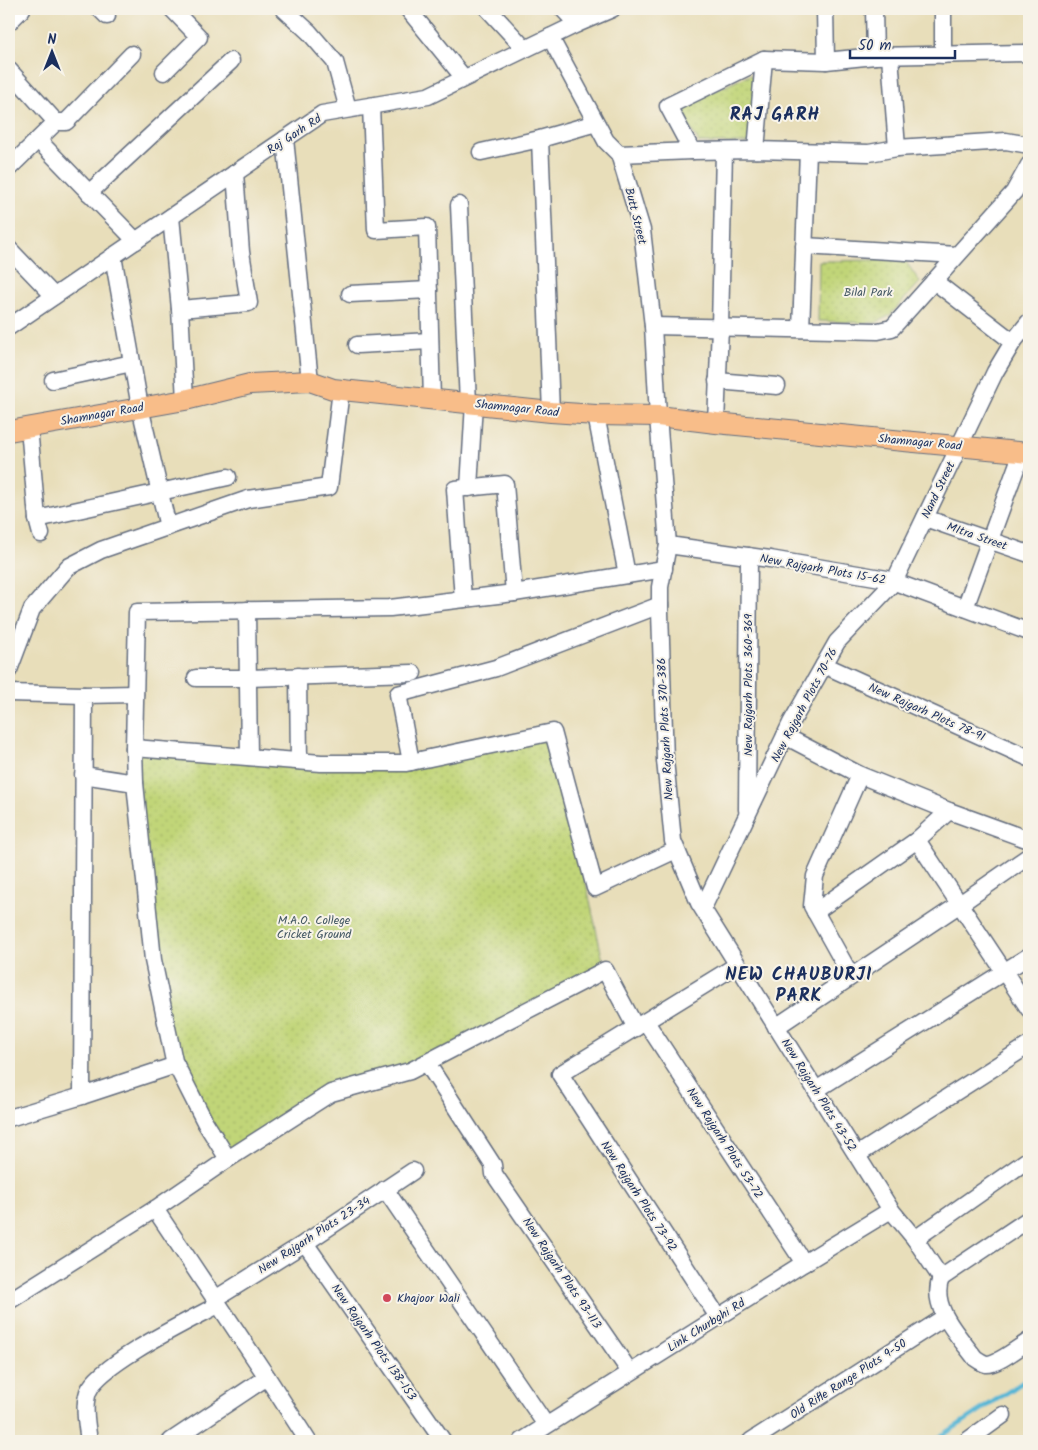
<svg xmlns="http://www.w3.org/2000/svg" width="1038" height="1450" font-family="Kalam,sans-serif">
<defs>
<pattern id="grass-dots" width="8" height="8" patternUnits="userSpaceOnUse" patternTransform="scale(1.25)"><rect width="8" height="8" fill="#c1d578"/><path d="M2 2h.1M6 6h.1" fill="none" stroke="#a5b76a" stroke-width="1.8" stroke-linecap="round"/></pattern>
</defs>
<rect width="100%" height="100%" fill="#f7f3e8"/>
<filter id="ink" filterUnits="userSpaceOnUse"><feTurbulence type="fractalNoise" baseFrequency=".02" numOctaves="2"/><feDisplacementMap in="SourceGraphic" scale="10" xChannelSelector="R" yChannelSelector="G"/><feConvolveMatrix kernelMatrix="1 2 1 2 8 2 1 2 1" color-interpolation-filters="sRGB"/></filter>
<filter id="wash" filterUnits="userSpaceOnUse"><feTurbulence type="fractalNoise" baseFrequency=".0096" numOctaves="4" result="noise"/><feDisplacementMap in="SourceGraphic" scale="20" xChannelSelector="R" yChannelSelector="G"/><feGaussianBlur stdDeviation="1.12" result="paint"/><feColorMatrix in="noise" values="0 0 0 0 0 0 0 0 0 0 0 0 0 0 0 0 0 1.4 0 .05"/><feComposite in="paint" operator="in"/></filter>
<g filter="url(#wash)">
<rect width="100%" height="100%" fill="#e8deba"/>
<g fill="url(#grass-dots)" stroke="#6e826b">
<polygon points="750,75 756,80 750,143 699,143 678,107"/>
<polygon points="904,259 920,282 889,316 875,323 818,321 819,261 837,261"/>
<polygon points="553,732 605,970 410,1071 331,1093 228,1159 176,1065 153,960 134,748 411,762"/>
</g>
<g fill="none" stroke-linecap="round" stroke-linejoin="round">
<polyline stroke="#57b6d5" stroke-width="4.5" points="934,1441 1029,1378"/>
</g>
</g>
<g filter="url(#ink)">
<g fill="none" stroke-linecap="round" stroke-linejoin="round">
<defs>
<g id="minor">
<polyline points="100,9 107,16"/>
<polyline points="284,9 309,32 335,62 348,109"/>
<polyline points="408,9 464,78"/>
<polyline points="488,9 525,49"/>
<polyline points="563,9 577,24"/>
<polyline points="825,9 826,61"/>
<polyline points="874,9 875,56 1029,53"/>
<polyline points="943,9 943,55"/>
<polyline points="9,22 22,9"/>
<polyline points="550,37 606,141 619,154 642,230 653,326 658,416 668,545 660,587 660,612 665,760 673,841 699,903 891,1210 915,1239 941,1278"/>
<polyline points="890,56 897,148"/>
<polyline points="9,70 56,122"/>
<polyline points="164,72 199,37 172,9"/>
<polyline points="371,106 376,230 427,227 432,399"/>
<polyline points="285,139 310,381"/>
<polyline points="540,139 551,412"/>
<polyline points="38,140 136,241"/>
<polyline points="756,150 764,59"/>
<polyline points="692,151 668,106 764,59 826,61 875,56"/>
<polyline points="481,152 540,139 596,123"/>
<polyline points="619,154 692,151 756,150 869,153 897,148 1006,141 1029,145"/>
<polyline points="9,168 56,122 66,122 132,54"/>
<polyline points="89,193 231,61"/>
<polyline points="459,205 468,403"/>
<polyline points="171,217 180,309 185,400"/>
<polyline points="804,246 957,255"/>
<polyline points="9,249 54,296"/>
<polyline points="113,256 140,407 168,527"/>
<polyline points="934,281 1013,342"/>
<polyline points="350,294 429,290"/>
<polyline points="180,309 249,303 241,252 235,173"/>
<polyline points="653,326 878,331 892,328 1014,192 1029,165"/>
<polyline points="9,327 322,114 428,96 577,24 612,9"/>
<polyline points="801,329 808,152"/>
<polyline points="357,345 430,341"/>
<polyline points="53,380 132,363"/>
<polyline points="717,381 777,386"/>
<polyline points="596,415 627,575"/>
<polyline points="716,423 720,327 724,151"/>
<polyline points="29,427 37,519 41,534"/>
<polyline points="469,488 474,403"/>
<polyline points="925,518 1029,554"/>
<polyline points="37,519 228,477"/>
<polyline points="668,545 770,559 887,579 1029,632"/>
<polyline points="463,599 455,489 505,484 514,593"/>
<polyline points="965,608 1022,452"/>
<polyline points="247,610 249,757"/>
<polyline points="824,665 1029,758"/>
<polyline points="9,670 32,609 68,567 101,550 248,499 329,487 341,390"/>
<polyline points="298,676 299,761"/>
<polyline points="196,678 248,678 413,673"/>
<polyline points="9,693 84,695"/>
<polyline points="785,736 860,775 949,811 1029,840"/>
<polyline points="134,748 321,763 406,763 553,732 595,888 676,850"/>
<polyline points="411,762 398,694 496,668 660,605"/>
<polyline points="83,775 135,783"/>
<polyline points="747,810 749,556"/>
<polyline points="917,840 1029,1009"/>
<polyline points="703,908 791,723 837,642 894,582 995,372 1013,342 1029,322"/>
<polyline points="815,912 917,840 949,811"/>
<polyline points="851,976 812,906 815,876 860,775"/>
<polyline points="646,1022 804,1263"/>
<polyline points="776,1027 960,904 1029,856"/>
<polyline points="427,1063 493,1165 494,1174 630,1372"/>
<polyline points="816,1090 1029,956"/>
<polyline points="82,1096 84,695 135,694"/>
<polyline points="9,1118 82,1096 176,1065"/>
<polyline points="857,1155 1029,1045"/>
<polyline points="228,1159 205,1122 174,1061 153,960 135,783 134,748 137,612 390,608 514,593 664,569"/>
<polyline points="385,1189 546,1425"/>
<polyline points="155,1209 267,1377 308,1441"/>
<polyline points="915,1239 1029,1159"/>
<polyline points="305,1243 443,1441"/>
<path d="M941,1278C929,1307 959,1336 975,1358C978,1360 982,1363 986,1364C997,1365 1019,1347 1029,1341"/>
<polyline points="941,1278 1029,1219"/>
<polyline points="215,1299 305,1243 413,1171"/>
<polyline points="9,1301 155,1209 228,1159 331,1093 410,1071 605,970 636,1028"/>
<polyline points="718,1317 560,1074 737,965"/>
<path d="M89,1441C87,1426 83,1407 88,1392C99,1364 190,1320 218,1305"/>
<polyline points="171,1441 267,1377"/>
<polyline points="522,1441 804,1263 891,1210"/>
<polyline points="751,1441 945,1317"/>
<polyline points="967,1441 1003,1415"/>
</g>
<polyline id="major" points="9,431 185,400 250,384 310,381 333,389 551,412 596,415 658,416 716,423 1029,453"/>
</defs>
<use href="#minor" stroke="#636c7e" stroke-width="19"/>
<use href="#major" stroke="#636c7e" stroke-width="22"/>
<use href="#minor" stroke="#fff" stroke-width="16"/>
<use href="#major" stroke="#f8bd89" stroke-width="20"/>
</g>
</g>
<circle fill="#d1495b" stroke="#f7f3e8" stroke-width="2" cx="387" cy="1298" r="5"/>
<g text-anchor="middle" stroke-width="4" stroke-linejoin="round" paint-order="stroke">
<g font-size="12" fill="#1b2f5e" stroke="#f7f3e8">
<text transform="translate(294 134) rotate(-33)" y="4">Raj Garh Rd</text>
<text transform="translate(636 216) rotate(76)" y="4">Butt Street</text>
<text transform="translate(517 408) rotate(6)" y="4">Shamnagar Road</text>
<text transform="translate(102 414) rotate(-10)" y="4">Shamnagar Road</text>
<text transform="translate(920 442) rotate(5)" y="4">Shamnagar Road</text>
<text transform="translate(938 490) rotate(-64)" y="4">Nand Street</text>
<text transform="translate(977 536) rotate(19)" y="4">MItra Street</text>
<text transform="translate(823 569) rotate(10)" y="4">New Rajgarh Plots 15-62</text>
<text transform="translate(748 685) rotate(-90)" y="4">New Rajgarh Plots 360-369</text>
<text transform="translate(804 705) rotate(-62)" y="4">New Rajgarh Plots 70-76</text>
<text transform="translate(927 712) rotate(24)" y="4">New Rajgarh Plots 78-91</text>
<text transform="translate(665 729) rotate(-93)" y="4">New Rajgarh Plots 370-386</text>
<text transform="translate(819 1095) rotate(58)" y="4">New Rajgarh Plots 43-52</text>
<text transform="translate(725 1143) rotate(57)" y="4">New Rajgarh Plots 53-72</text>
<text transform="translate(639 1196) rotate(57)" y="4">New Rajgarh Plots 73-92</text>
<text transform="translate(314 1235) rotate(-33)" y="4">New Rajgarh Plots 23-34</text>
<text transform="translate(562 1273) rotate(56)" y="4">New Rajgarh Plots 93-113</text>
<text transform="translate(706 1325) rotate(-32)" y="4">Link Churbghi Rd</text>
<text transform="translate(374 1342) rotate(55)" y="4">New Rajgarh Plots 138-153</text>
<text transform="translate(848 1379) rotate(-33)" y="4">Old Rifle Range Plots 9-50</text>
</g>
<g font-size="12" fill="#445864" stroke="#f7f3e8">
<text x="868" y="296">Bilal Park</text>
<text x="314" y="924">M.A.O. College<tspan x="314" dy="14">Cricket Ground</tspan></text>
</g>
<g font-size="12" fill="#1b2f5e" stroke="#f7f3e8" text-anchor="start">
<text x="397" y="1302">Khajoor Wali</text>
</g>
<g font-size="18" font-weight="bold" letter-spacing="1" fill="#1b2f5e" stroke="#f7f3e8">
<text x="775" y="120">RAJ GARH</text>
<text x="799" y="980">NEW CHAUBURJI<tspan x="799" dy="21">PARK</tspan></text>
</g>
</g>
<rect width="1038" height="1450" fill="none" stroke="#f7f3e8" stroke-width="30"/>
<g transform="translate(52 52)" stroke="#f7f3e8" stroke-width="4" paint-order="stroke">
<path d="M0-4L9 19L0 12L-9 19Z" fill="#1b2f5e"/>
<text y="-8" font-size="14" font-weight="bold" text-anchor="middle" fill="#1b2f5e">N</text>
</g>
<path d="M850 50v8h105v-8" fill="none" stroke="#1b2f5e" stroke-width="2.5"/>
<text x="858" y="50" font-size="15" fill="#1b2f5e" stroke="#f7f3e8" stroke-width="4" paint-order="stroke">50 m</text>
</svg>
